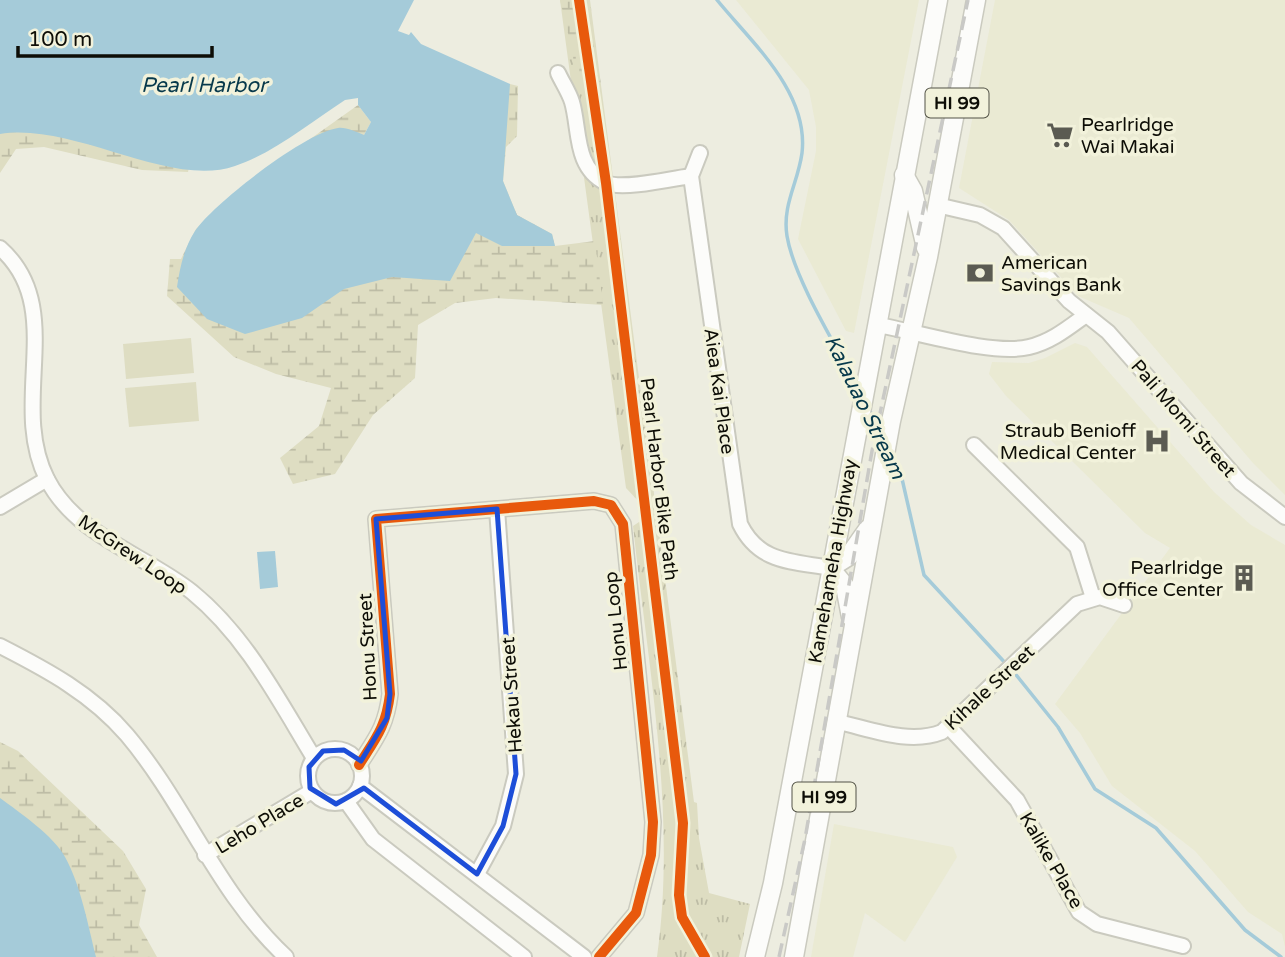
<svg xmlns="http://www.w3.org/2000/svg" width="1285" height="957" font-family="'Varela Round',sans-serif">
<defs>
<pattern id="grass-tufts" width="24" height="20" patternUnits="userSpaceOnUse" patternTransform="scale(1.75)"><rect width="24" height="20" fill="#deddc2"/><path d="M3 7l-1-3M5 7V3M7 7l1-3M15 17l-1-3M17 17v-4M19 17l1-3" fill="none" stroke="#bdbca5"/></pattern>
<pattern id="wetland-marsh" width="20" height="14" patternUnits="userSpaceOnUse" patternTransform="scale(1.75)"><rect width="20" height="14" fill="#deddc2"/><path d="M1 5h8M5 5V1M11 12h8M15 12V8" fill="none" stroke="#bdbca5"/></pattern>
</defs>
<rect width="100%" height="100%" fill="#edede0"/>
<g fill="#eaead3">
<polygon points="736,0 919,0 854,333 846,331 798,239 816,151 816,127 809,90"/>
<polygon points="995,0 1285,0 1285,495 1253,463 1129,318 1078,296 1009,220 959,188"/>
<polygon points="1075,343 1087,347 1214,492 1251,525 1285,545 1285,947 1282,934 1248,912 1195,851 1112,786 1080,733 1055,704 1170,548 1145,533 1006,396 989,374 992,362 1029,363 1045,358"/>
<polygon points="834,824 953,847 957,857 905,942 865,913 853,957 811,957"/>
</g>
<path fill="url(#grass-tufts)" d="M560,0H590L694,802L697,803L699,838L709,893L750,904L739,957H657C677,816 648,667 633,526L642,520L641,504L626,488Z"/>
<g fill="url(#wetland-marsh)">
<polygon points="560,0 576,0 590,73 574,76 573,54"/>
<polygon points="510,84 518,86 517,136 506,147 503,181 517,215 552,234 555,246 595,241 603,305 496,298 455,303 418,325 415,378 373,415 335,474 293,484 280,458 319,426 331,388 276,374 234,357 167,296 170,259 181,259 196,229 233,194 358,105 371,122 364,135 275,180"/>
<polygon points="0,125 192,154 188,172 142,170 44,147 16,149 0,173"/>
<polygon points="0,742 18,751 123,851 146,889 139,925 157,957 88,957 0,814"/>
</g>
<g fill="#deddc2">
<polygon points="191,338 194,373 126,379 123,344"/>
<polygon points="196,382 199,421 129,427 125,388"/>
</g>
<g fill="#a5cbd9">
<path d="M0,0H414L398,31L409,35L411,32L421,44L510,84L503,181L517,215L552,234L555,246H502L476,233L450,281L392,277L344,289L302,318L245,334L207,319L177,287C180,267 184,248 195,231C214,203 306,132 338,128C346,127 356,132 364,135L371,122L358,105V98L345,100C311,122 274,153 235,166C170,189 74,122 0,134Z"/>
<polygon points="275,551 278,587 260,589 257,552"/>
<path d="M0,798C19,812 54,836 65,857C81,886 88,925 96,957H0Z"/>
</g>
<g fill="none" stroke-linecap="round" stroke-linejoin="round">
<g stroke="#a5cbd9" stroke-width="3.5">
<path d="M717,0C752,43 809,92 802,153C798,183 782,205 787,236C794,279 838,349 859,389"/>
<polyline points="869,409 881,433"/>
<polyline points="892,456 900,470 924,575 1008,666"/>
<polyline points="1013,671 1058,727 1095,789 1156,828 1245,930 1281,957"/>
</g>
<defs>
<g id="minor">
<path d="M558,73C562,82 569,92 572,102C580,129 574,168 606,183C623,190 671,179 691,176"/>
<path d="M700,153L691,176L740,524C759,563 791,561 830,568"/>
<polyline points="937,205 980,215 1003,228 1069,301 1108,332 1241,483 1285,517"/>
<path d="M0,248C68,308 8,402 47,479C76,536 144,554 192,592C246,636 278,699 314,758"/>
<path d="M878,325C918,332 993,356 1029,347C1051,342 1068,328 1086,315"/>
<polyline points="974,445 1077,547 1093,598"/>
<polyline points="0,507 47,479"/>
<path d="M0,646C47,670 92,694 127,735C186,805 217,893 286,957"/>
<path d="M838,722C871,729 909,745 942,732L1077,604L1100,597L1124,605"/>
<polyline points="949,727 1017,800 1079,912 1097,924 1183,946"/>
<circle cx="335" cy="776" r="27"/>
<path d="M359,765C376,738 386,727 390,694L376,519L594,501L611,505L623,524L653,822L651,855L636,913L599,957"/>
<polyline points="360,786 584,957"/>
<polyline points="346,801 373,839 524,957"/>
<polyline points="205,855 312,791"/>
<polyline points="477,874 503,826 516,774 497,509"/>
</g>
<g id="major">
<polyline points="904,175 913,191 926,248"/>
<polyline points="830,568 845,586 851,617"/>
<polyline points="830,568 849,556 868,529"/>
<polyline points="755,957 773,883 938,0"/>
<polyline points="794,957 891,421 928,257 976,0"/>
</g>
</defs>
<use href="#minor" stroke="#cacabf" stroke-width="18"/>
<use href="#major" stroke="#cacabf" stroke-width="21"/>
<use href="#minor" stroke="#fcfcfa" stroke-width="14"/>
<use href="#major" stroke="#fcfcfa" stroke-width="18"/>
<polyline stroke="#c9c9c6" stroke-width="3.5" stroke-dasharray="14 7" stroke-linecap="butt" points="779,957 805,839 872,451 968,0"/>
<defs>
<g id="cycleway">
<polyline points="579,0 606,183 683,823 679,895 682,917 705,957"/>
<path d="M359,765C376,738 386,727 390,694L376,519L594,501L611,505L623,524L653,822L651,855L636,913L599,957"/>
</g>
</defs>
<use href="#cycleway" stroke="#f2f2db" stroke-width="15"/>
<use href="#cycleway" stroke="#e8590c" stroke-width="10"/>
</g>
<path fill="none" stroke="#1d4ed8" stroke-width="5" stroke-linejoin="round" d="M497,509L516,774L503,826L477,874L364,788L336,804L310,788L309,767L323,751L344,750L361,761L387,718L390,694L376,519Z"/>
<defs>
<symbol id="supermarket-bare" viewBox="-9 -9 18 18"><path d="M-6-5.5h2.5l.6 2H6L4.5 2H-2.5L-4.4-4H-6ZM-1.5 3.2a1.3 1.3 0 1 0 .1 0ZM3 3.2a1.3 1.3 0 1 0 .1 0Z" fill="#5b5b52" stroke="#f2f2db" stroke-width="2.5" paint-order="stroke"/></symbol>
<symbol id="bank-bare" viewBox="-9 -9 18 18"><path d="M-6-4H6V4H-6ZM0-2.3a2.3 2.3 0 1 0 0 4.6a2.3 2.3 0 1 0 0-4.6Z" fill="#5b5b52" stroke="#f2f2db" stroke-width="2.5" paint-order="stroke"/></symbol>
<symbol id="hospital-bare" viewBox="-9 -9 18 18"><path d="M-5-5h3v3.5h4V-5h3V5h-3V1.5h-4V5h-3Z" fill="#5b5b52" stroke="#f2f2db" stroke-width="2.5" paint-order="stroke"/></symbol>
<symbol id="building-bare" viewBox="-9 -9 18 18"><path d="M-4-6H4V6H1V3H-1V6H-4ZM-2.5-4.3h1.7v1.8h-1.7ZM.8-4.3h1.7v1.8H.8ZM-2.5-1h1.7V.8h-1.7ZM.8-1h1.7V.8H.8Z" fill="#5b5b52" stroke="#f2f2db" stroke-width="2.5" paint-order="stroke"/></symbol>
</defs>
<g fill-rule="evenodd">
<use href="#supermarket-bare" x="1041" y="116" width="38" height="38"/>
<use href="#bank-bare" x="961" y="254" width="38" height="38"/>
<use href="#hospital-bare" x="1138" y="422" width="38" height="38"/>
<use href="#building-bare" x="1225" y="559" width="38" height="38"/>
</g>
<g text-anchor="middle" stroke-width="7" stroke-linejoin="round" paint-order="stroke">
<g fill="#f2f2db" stroke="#525246" stroke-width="2">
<rect x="925.5" y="88.5" width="63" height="29" rx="5"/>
<rect x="792.5" y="782.5" width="63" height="29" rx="5"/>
</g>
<g font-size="18" font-weight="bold" fill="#0d0d06">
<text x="957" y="109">HI 99</text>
<text x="824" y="803">HI 99</text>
</g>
<g font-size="19" fill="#0d0d06" stroke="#f2f2db" text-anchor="start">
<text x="1081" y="131">Pearlridge<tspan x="1081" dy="22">Wai Makai</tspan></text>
<text x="1001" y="269">American<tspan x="1001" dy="22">Savings Bank</tspan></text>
<text x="1136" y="437" text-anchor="end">Straub Benioff<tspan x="1136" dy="22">Medical Center</tspan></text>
<text x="1223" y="574" text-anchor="end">Pearlridge<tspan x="1223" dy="22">Office Center</tspan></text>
</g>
<g font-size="19" fill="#0d0d06" stroke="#f2f2db">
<text transform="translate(720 391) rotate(82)" y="7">Aiea Kai Place</text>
<text transform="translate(1184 418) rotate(49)" y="7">Pali Momi Street</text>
<text transform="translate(660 479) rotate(83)" y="7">Pearl Harbor Bike Path</text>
<text transform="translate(133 554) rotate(34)" y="7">McGrew Loop</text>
<text transform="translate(832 561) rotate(-80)" y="7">Kamehameha Highway</text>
<text transform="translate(615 621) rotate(-96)" y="7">Honu Loop</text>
<text transform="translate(367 647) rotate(-93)" y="7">Honu Street</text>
<text transform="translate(989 687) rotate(-43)" y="7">Kihale Street</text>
<text transform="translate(511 695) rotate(-94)" y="7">Hekau Street</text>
<text transform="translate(259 823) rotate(-31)" y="7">Leho Place</text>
<text transform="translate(1052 860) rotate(60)" y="7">Kalike Place</text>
</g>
<g font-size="21" font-style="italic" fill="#07394b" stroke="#f2f2db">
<text x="204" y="92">Pearl Harbor</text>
<text transform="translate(865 407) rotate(64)" y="7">Kalauao Stream</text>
</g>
</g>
<path d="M18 46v10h194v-10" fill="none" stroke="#0d0d06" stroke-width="3.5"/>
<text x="28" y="46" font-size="21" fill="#0d0d06" stroke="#f2f2db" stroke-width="5" paint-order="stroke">100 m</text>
</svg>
